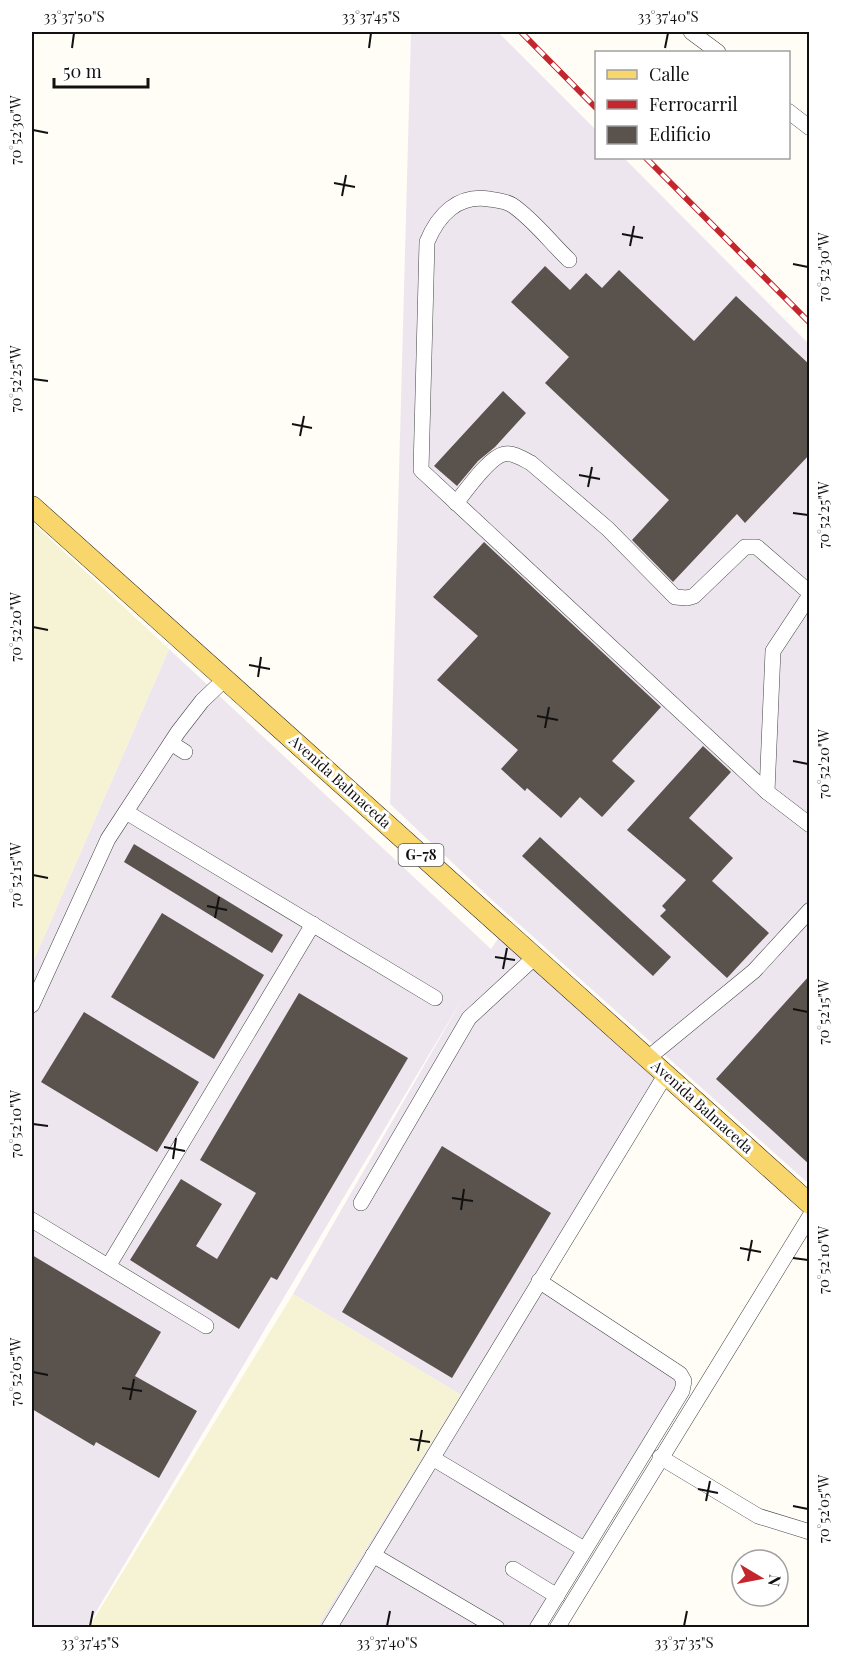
<svg xmlns="http://www.w3.org/2000/svg" width="841" height="1659" font-family="'Playfair Display',serif">
<rect width="100%" height="100%" fill="#fffdf5"/>
<g fill="#eee6ef">
<polygon points="411,32 498,32 596,130 596,158 624,158 809,344 809,1184 492,900 390,804"/>
<polygon points="169,649 491,949 499,937 658,1075 533,1277 688,1372 537,1627 317,1627 461,1395 293,1294 464,996 87,1627 32,1628 32,964"/>
</g>
<g fill="#f6f3d4">
<polygon points="32,522 169,649 32,964"/>
<polygon points="293,1294 461,1395 317,1627 89,1627"/>
</g>
<g fill="#5a524d">
<polygon points="545,266 570,290 586,273 602,288 619,270 694,341 736,296 810,365 810,454 745,523 737,514 673,582 632,540 669,500 545,383 569,357 511,302"/>
<polygon points="503,391 526,413 495,447 478,461 457,486 434,466"/>
<polygon points="484,542 661,707 612,761 635,781 602,817 580,797 561,818 527,788 525,791 501,769 518,750 437,680 478,636 433,597"/>
<polygon points="703,746 731,772 689,818 733,858 712,881 769,933 727,978 660,916 666,910 662,906 686,880 627,830"/>
<polygon points="540,837 671,957 653,976 522,856"/>
<polygon points="134,844 283,935 272,953 124,862"/>
<polygon points="162,913 264,975 214,1059 111,997"/>
<polygon points="810,975 810,1165 716,1079"/>
<polygon points="299,993 408,1058 277,1280 271,1277 239,1329 130,1260 181,1179 222,1204 196,1246 217,1259 256,1193 200,1160"/>
<polygon points="84,1012 199,1082 157,1152 41,1082"/>
<polygon points="442,1146 551,1213 452,1378 342,1312"/>
<polygon points="32,1255 161,1332 135,1376 197,1411 159,1478 96,1442 94,1446 32,1409"/>
</g>
<g fill="none" stroke-linecap="round" stroke-linejoin="round">
<defs>
<g id="minor">
<polyline points="691,32 718,52"/>
<polyline points="788,111 810,128"/>
<path d="M569,260C551,243 533,219 512,205C506,201 496,200 489,199C458,194 438,215 427,242L421,470L767,792"/>
<path d="M456,503C466,491 489,457 504,454C513,452 523,459 531,463L608,529L675,597L687,598L694,596L745,547H757L810,593"/>
<polyline points="810,595 773,651 767,792 810,825"/>
<polyline points="171,743 185,752"/>
<polyline points="126,812 435,998"/>
<polyline points="32,1005 108,839 178,732 202,701 225,679"/>
<polyline points="648,1058 754,971 810,910"/>
<polyline points="361,1203 469,1018 535,957"/>
<polyline points="32,1220 206,1326"/>
<polyline points="109,1265 313,924"/>
<polyline points="660,1457 758,1516 810,1532"/>
<polyline points="434,1459 584,1549"/>
<polyline points="373,1555 497,1628"/>
<polyline points="513,1569 557,1596"/>
<polyline points="329,1628 666,1074"/>
<polyline points="537,1628 682,1391 684,1381 680,1374 539,1281"/>
<polyline points="557,1628 810,1216"/>
</g>
<polyline id="major" points="32,506 810,1204"/>
</defs>
<use href="#minor" stroke="#444" stroke-width="16"/>
<use href="#major" stroke="#222" stroke-width="21"/>
<use href="#minor" stroke="#fff" stroke-width="15"/>
<use href="#major" stroke="#f9d66b" stroke-width="20"/>
<defs>
<g id="rail">
<polyline points="521,32 596,108"/>
<polyline points="646,158 810,323"/>
</g>
</defs>
<use href="#rail" stroke="#c4262e" stroke-width="6"/>
<use href="#rail" stroke="#fff" stroke-width="4" stroke-dasharray="11" stroke-linecap="butt"/>
</g>
<path fill="none" stroke="#111" stroke-width="2" d="M72,48L74,33M369,48L371,33M665,48L668,33M33,130L48,133M334,183L355,187M342,196L346,175M622,234L643,238M630,246L634,226M793,264L808,267M33,379L48,381M292,424L312,428M300,436L304,416M579,475L600,479M588,487L592,467M793,513L808,515M33,627L48,630M249,665L270,669M258,677L261,657M537,716L558,720M545,728L549,707M793,761L808,764M33,875L48,878M207,906L227,910M215,918L219,897M495,957L515,960M503,969L507,948M793,1009L808,1012M33,1124L48,1126M164,1147L185,1151M173,1159L176,1138M452,1198L473,1201M461,1210L464,1189M740,1248L761,1252M793,1258L808,1260M748,1261L752,1240M33,1372L48,1375M122,1388L142,1391M130,1400L134,1379M410,1439L430,1442M418,1451L422,1430M698,1489L718,1493M706,1501L710,1481M793,1506L808,1509M90,1626L93,1611M387,1626L390,1611M684,1626L687,1611"/>
<g text-anchor="middle" stroke-width="6" stroke-linejoin="round" paint-order="stroke">
<rect fill="#fff" stroke="#585858" stroke-width="1.5" x="398.5" y="844" width="45" height="22" rx="4.5"/>
<g font-size="14" font-weight="bold" fill="#111">
<text x="421" y="860">G-78</text>
</g>
<g font-size="15" fill="#111" stroke="#fff">
<text transform="translate(340 782) rotate(42)" y="5">Avenida Balmaceda</text>
<text transform="translate(702 1107) rotate(42)" y="5">Avenida Balmaceda</text>
</g>
</g>
<rect width="841" height="1659" fill="none" stroke="#ffffff" stroke-width="66"/>
<rect x="595" y="51" width="195" height="108" fill="#ffffff" stroke="#a0a0a0" stroke-width="1.5"/>
<rect x="607" y="70" width="30" height="9" fill="#f9d66b" stroke="#a0a0a0" stroke-width="1.5"/>
<text x="649" y="81" font-size="18" fill="#111111">Calle</text>
<rect x="607" y="100" width="30" height="9" fill="#c4262e" stroke="#a0a0a0" stroke-width="1.5"/>
<text x="649" y="111" font-size="18" fill="#111111">Ferrocarril</text>
<rect x="607" y="126" width="30" height="18" fill="#5a524d" stroke="#a0a0a0" stroke-width="1.5"/>
<text x="649" y="141" font-size="18" fill="#111111">Edificio</text>
<g transform="translate(760 1578) rotate(100)"><circle r="28" fill="#ffffff" stroke="#a0a0a0" stroke-width="1.5"/>
<path d="M0-4.5L10 22L0 15L-10 22Z" fill="#c4262e"/>
<text y="-9" font-size="16" font-weight="bold" text-anchor="middle" fill="#111111">N</text>
</g>
<path d="M54 78v9h94v-9" fill="none" stroke="#111111" stroke-width="3"/>
<text x="63" y="78" font-size="18" fill="#111111" stroke="#ffffff" stroke-width="4.5" paint-order="stroke">50 m</text>
<rect x="33" y="33" width="775" height="1593" fill="none" stroke="#111" stroke-width="2"/>
<g font-size="15" text-anchor="middle" fill="#111">
<text x="74" y="22">33°37'50"S</text>
<text x="371" y="22">33°37'45"S</text>
<text x="668" y="22">33°37'40"S</text>
<text transform="translate(16 130) rotate(-90)" y="5">70°52'30"W</text>
<text transform="translate(824 267) rotate(-90)" y="5">70°52'30"W</text>
<text transform="translate(16 379) rotate(-90)" y="5">70°52'25"W</text>
<text transform="translate(824 515) rotate(-90)" y="5">70°52'25"W</text>
<text transform="translate(16 627) rotate(-90)" y="5">70°52'20"W</text>
<text transform="translate(824 764) rotate(-90)" y="5">70°52'20"W</text>
<text transform="translate(16 875) rotate(-90)" y="5">70°52'15"W</text>
<text transform="translate(824 1012) rotate(-90)" y="5">70°52'15"W</text>
<text transform="translate(16 1124) rotate(-90)" y="5">70°52'10"W</text>
<text transform="translate(824 1260) rotate(-90)" y="5">70°52'10"W</text>
<text transform="translate(16 1372) rotate(-90)" y="5">70°52'05"W</text>
<text transform="translate(824 1509) rotate(-90)" y="5">70°52'05"W</text>
<text x="90" y="1648">33°37'45"S</text>
<text x="387" y="1648">33°37'40"S</text>
<text x="684" y="1648">33°37'35"S</text>
</g>
</svg>
